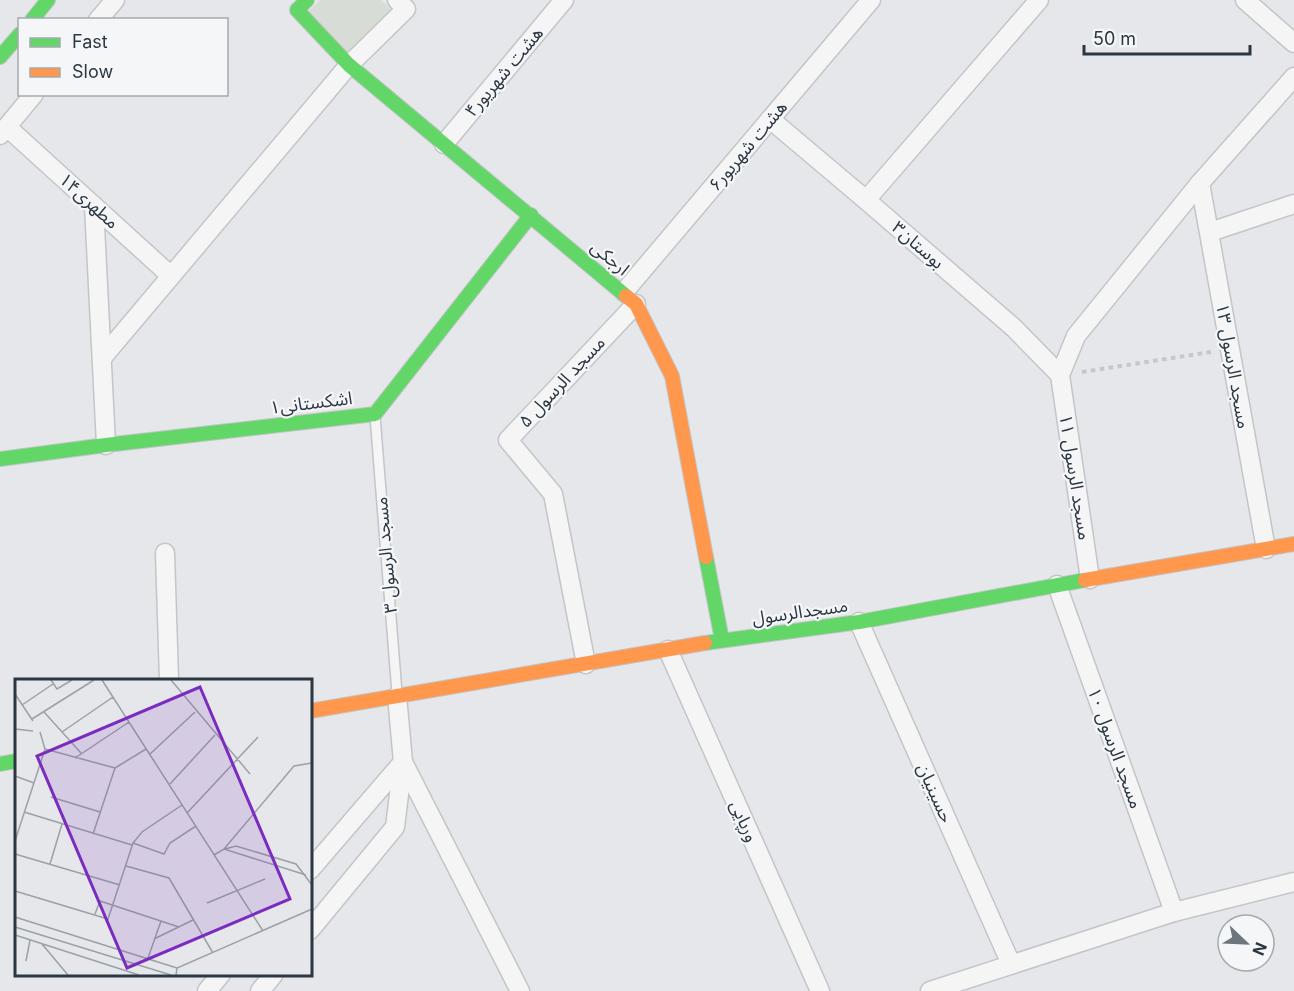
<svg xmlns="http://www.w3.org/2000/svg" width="1294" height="991" font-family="Inter,'Noto Sans Arabic',sans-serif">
<rect width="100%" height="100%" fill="#e5e7ea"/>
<polygon fill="#d7ddd6" points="320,0 381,0 392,11 350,57 306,14"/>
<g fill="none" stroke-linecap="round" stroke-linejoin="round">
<defs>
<polyline id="lane" points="375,416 397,693"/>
<g id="street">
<polyline points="1245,0 1294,43"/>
<polyline points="98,20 115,0"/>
<polyline points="770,119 866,200 1014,328 1060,375"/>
<polyline points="7,127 171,276"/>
<polyline points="0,135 34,94"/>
<polyline points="444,144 564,0"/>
<polyline points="1200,183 1266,549"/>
<polyline points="866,200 1039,0"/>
<polyline points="94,206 106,445"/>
<polyline points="1210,232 1294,204"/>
<polyline points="624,292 871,0"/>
<polyline points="102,358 349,65 406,9 397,0"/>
<polyline points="165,553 169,680"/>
<polyline points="1090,579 1060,375 1076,336 1200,183 1294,77"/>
<polyline points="1057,585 1174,912"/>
<polyline points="859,622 1011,964"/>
<polyline points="668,650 820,991"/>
<polyline points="586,664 553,494 508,440 636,304"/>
<polyline points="403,762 520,991"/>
<polyline points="310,870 403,762 397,696"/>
<polyline points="310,930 395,827 403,762"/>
<polyline points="207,991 221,974"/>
<polyline points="260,991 274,974"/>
<polyline points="930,991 1174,912 1294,882"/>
</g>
<g id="fast">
<polyline points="307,0 297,10 349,65 626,296"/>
<polyline points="32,20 48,0"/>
<polyline points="0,57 20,34"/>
<polyline points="0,459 106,445 375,414 531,215"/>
<polyline points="706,557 722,640"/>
<polyline points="705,643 859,622 1085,580"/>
<polyline points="0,764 16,761"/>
</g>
<g id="slow">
<polyline points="626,296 636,304 672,376 706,557"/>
<polyline points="1085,580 1294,544"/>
<polyline points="310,711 705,643"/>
</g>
</defs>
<use href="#lane" stroke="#c3c5c8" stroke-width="12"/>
<use href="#street" stroke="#c3c5c8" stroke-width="21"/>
<use href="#fast" stroke="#c3c5c8" stroke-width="16"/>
<use href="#slow" stroke="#c3c5c8" stroke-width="16"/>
<polyline stroke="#c5c8ca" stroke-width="4" stroke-dasharray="4.5 4.5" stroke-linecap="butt" points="1082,372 1211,352"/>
<use href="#lane" stroke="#f5f5f6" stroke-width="9"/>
<use href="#street" stroke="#f5f5f6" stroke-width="18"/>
<use href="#fast" stroke="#63d668" stroke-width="14"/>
<use href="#slow" stroke="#ff974d" stroke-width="14"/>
</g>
<g text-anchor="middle" stroke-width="4.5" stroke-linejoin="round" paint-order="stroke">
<g font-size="18" fill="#2d3742" stroke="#f4f6f8">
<text transform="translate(504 72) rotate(-50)" y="6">هشت شهریور۴</text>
<text transform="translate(748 146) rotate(-50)" y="6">هشت شهریور۶</text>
<text transform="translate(89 201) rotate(42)" y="6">مطهری۱۴</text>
<text transform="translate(918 245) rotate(41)" y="6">بوستان۳</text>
<text transform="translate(610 258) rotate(40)" y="6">ارجکی</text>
<text transform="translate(1233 366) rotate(80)" y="6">مسجد الرسول ۱۳</text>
<text transform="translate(562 382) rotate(-47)" y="6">مسجد الرسول ۵</text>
<text transform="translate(311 403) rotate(-7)" y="6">اشکستانی۱</text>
<text transform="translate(1075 477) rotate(81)" y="6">مسجد الرسول ۱۱</text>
<text transform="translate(386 555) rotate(-95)" y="6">مسجد الرسول ۳</text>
<text transform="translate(800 612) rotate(-8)" y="6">مسجدالرسول</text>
<text transform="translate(1115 748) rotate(70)" y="6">مسجد الرسول ۱۰</text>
<text transform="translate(935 793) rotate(66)" y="6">حسینیان</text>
<text transform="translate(744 821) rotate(66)" y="6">ورپایی</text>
</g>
</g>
<g transform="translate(15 679)">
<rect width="297" height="297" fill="#e5e7ea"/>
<path fill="none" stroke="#9ba1a7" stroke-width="1.5" d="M36,1L42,10L57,1M87,1L248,252M156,1L235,95M0,15L18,42M7,26L38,5M29,33L66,74M17,40L79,1M0,50L18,52M47,53L98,18M30,70L100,89M135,75L180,33M60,79L114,43M100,89L131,70M0,97L19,104M155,105L200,56M36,118L85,133M9,133L117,166M172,134L243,58M78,155L100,89M0,162L30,70L25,53M118,164L149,175L155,164L181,147M209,170L279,87L297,84M210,170L221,167L281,185L297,206M0,175L105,206M199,176L209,170L291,196M35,185L47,145M111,187L154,199L198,274M0,212L93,240L118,164L127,153L167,126M192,224L250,200M80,235L85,222L164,248M0,238L162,289M0,248L156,296M0,256L124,296M139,260L178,241M27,265L53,296M133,279L146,242M11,282L15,261M161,296L162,289L297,230"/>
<path fill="#7b2cbf" fill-opacity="0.15" stroke="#7b2cbf" stroke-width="3" d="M185,8L275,220L112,289L22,77Z"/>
<rect width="297" height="297" fill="none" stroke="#2d3742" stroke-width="3"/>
</g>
<rect x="18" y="18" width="210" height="78" fill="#f4f6f8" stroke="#a4aaaf" stroke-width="1.5"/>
<rect x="30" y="38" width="30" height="9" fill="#63d668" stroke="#a4aaaf" stroke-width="1.5"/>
<text x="72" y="48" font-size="18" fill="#2d3742">Fast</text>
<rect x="30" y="68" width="30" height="9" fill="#ff974d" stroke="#a4aaaf" stroke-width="1.5"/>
<text x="72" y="78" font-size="18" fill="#2d3742">Slow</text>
<g transform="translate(1246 943) rotate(113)"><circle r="28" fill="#f4f6f8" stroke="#a4aaaf" stroke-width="1.5"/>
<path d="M0-4.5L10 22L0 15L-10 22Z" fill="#6d757d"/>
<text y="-9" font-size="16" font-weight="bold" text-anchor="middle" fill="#2d3742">N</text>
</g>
<path d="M1084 45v9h166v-9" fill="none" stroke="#2d3742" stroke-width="3"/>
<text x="1093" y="45" font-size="18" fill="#2d3742" stroke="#f4f6f8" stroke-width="4.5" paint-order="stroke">50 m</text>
</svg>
